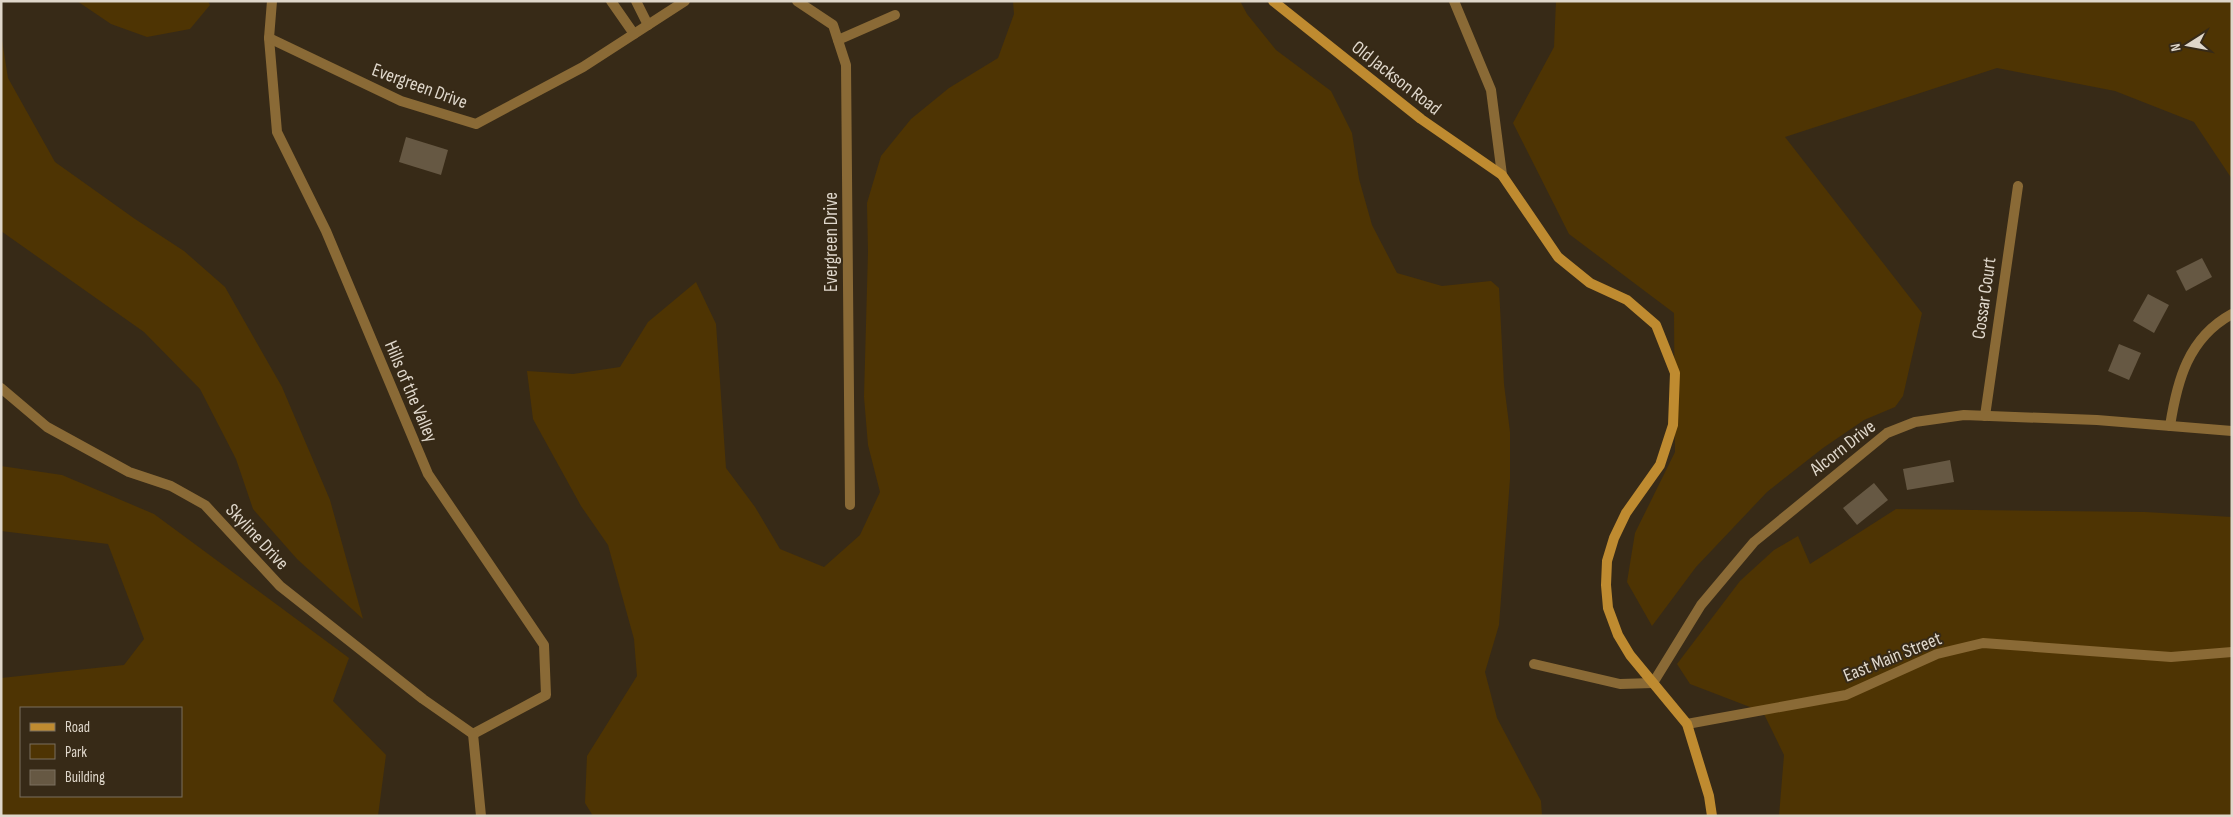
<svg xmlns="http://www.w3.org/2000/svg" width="2233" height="817" font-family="'Sofia Sans Condensed',sans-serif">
<rect width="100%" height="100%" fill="#372a17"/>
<g fill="#4e3403" fill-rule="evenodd">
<polygon points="77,1 208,1 210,5 190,29 147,37 111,24"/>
<polygon points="1013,1 1240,1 1247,14 1276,50 1331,91 1352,133 1359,179 1372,225 1397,273 1442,286 1491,281 1499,288 1504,384 1510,432 1510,479 1499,625 1485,672 1497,718 1541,801 1542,816 593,816 585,803 587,756 637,676 634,639 608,545 581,506 533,419 527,371 573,374 620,367 648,322 696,282 716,324 726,468 755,507 780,549 824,567 860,535 880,492 868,445 864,397 868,252 867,203 881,156 911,119 949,88 998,58 1014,14"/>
<polygon points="1556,1 2232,1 2232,179 2194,122 2115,91 1997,68 1785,137 1922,313 1903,396 1895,407 1864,420 1823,448 1767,492 1696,567 1652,626 1627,582 1635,533 1675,452 1674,313 1569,234 1513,123 1554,47"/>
<polygon points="1,34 8,78 55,162 135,219 184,251 225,287 282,387 330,500 363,619 297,559 253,509 236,459 200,389 144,332 1,231"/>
<path d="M1,466L62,475L154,514L349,658L333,701L386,755L378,816H1V678L124,665L144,639L108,544L1,531ZM181,708V796H21V708Z"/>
<polygon points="1896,509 2145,512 2232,517 2232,816 1779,816 1784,755 1763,712 1690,684 1677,664 1740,581 1774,550 1798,536 1810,564"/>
</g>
<g fill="#665843">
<polygon points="406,137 448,150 441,175 399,162"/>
<polygon points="2202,258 2212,277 2186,291 2176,271"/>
<polygon points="2148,294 2169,305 2154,333 2133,321"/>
<polygon points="2119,344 2141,353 2129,380 2108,371"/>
<polygon points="1950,460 1954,482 1907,490 1903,469"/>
<polygon points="1874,483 1888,500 1857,525 1843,508"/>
</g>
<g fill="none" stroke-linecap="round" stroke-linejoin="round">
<g stroke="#8a6a36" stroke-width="10">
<polyline points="611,1 634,34"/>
<polyline points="636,1 648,25"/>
<polyline points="838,40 895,15"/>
<polyline points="1534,664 1620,684 1653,683"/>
</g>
<g stroke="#8a6a36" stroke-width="10">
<polyline points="272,1 269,38 277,132 326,231 428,474 544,645 546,695 473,734"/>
<polyline points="797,1 833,25 846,65 850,505"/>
<polyline points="1454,1 1491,90 1502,175"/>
<polyline points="269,38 401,101 476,124 583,67 685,1"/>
<polyline points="1,388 47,427 129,472 171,486 205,505 280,586 423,699 473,734"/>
<polyline points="1985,416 2018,186"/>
<path d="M2170,426C2177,381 2188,338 2232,314"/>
<polyline points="1653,683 1701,605 1754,542 1887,433 1915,422 1964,415 2097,420 2232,431"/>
<polyline points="1687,724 1846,695 1937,654 1983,643 2171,657 2232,652"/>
<polyline points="473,734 481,816"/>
</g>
<polyline stroke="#bf8b30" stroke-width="10" points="1273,1 1421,119 1502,175 1558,257 1590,283 1627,300 1656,325 1675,373 1673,425 1660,465 1626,513 1614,538 1607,561 1606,585 1608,608 1618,635 1630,655 1687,724 1709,796 1712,816"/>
</g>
<g text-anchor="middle" stroke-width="4" stroke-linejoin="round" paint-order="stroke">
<g font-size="19" fill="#dfd7cb" stroke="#372a17">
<text transform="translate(1397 77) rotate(38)" y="7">Old Jackson Road</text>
<text transform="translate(420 85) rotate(20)" y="7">Evergreen Drive</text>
<text transform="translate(830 242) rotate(-90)" y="7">Evergreen Drive</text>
<text transform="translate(1983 298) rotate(-82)" y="7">Cossar Court</text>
<text transform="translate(412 391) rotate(67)" y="7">Hills of the Valley</text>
<text transform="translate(1842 447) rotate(-38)" y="7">Alcorn Drive</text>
<text transform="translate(258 536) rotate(47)" y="7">Skyline Drive</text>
<text transform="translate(1892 656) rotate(-22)" y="7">East Main Street</text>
</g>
</g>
<rect width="2233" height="817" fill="none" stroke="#dfd7cb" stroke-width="5"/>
<rect x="20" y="707" width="162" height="90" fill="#372a17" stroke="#7a6f5f"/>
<rect x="30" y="723" width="25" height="8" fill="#bf8b30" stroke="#7a6f5f"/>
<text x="65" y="732" font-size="15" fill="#dfd7cb">Road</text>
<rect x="30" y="744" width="25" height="15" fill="#4e3403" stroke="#7a6f5f"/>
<text x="65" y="757" font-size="15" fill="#dfd7cb">Park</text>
<rect x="30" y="770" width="25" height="15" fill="#665843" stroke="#7a6f5f"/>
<text x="65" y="782" font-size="15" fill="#dfd7cb">Building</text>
<g transform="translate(2188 45) rotate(259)" stroke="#372a17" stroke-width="4" paint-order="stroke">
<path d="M0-4L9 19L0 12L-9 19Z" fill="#dfd7cb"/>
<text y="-8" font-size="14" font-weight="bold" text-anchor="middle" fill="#dfd7cb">N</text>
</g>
</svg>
